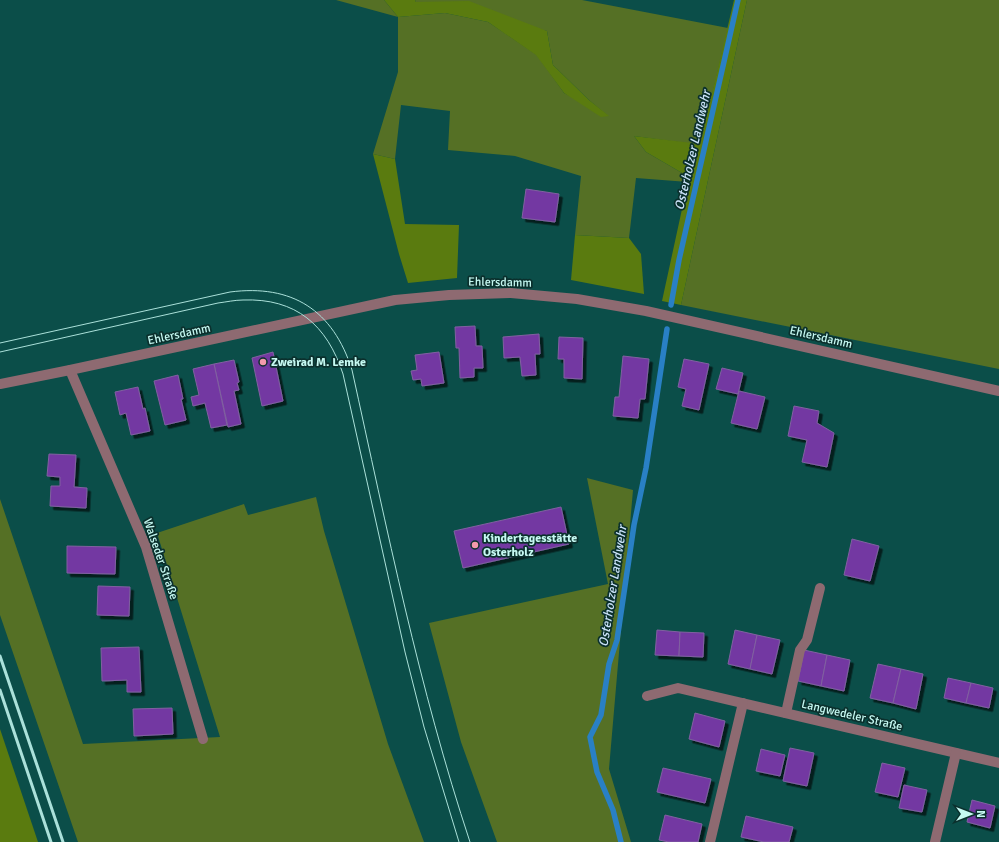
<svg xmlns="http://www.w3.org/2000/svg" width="999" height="842" font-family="Signika,sans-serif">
<defs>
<filter id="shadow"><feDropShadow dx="3.5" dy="3.5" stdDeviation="0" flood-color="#0009"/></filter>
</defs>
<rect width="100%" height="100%" fill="#0b4e49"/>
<g fill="#557025">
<polygon points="336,0 384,0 398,17 445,13 488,22 537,55 564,93 608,116 589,100 553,65 547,31 416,2 415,0 582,0 728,28 700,145 634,136 646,152 689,177 688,182 636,178 629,238 575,235 581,176 515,156 448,150 450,111 401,105 395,159 373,154 398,72 398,17"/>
<polygon points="747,0 999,0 999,369 681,305"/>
<polygon points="587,478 633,490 609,769 631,842 497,842 461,742 429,623 608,584"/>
<polygon points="316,497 324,531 388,744 424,842 78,842 0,615 0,499 83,744 220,737 157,533 244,504 248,515"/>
</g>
<g fill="#5a7b0f">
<polygon points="384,0 415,0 416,2 469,1 547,31 553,65 589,100 609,116 601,117 564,93 536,55 488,22 445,13 398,17"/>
<polygon points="734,0 747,0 681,305 662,301 689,177 646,152 634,136 700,144"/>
<polygon points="373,154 395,159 405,224 459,225 457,278 408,283 399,254"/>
<polygon points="575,235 629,238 641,254 644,294 571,280"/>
<polygon points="0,729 38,842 0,842"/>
</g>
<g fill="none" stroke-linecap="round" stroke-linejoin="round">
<g stroke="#2980c5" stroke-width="5.5">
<polyline points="671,305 679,260 738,0"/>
<polyline points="621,842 613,810 597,772 590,737 601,715 609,664 617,640 634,525 646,468 667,329"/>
</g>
</g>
<g fill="#7339a2" stroke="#8160a1" filter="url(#shadow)">
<polygon points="526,189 559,194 555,222 522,218"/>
<polygon points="475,326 476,346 482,346 483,368 474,368 474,377 460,378 459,348 456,348 455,327"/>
<polygon points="539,334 540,354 535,354 536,375 522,376 520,357 504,358 503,337"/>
<polygon points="559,337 583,338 582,379 564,378 564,359 558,359"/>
<polygon points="273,352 283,401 262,406 252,358"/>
<polygon points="439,352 444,383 422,386 421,379 413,380 411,371 417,370 415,355"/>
<polygon points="623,356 649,359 645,399 640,399 638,418 613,416 615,397 619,397"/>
<polygon points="684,359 709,364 699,410 682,406 686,389 678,387"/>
<polygon points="234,360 239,382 237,383 239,390 234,391 241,424 228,427 214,364"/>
<polygon points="214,364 227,425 211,428 205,403 193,406 191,397 199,395 193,369"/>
<polygon points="722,368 743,373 738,394 716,389"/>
<polygon points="178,375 183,399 181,399 186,420 165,425 154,381"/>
<polygon points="138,387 143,409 145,408 150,431 131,435 126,413 120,415 115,392"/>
<polygon points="739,391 765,397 757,429 731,423"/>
<polygon points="794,406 819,411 817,423 834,433 827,467 802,462 807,440 788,436"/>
<polygon points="49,454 76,455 74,487 87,488 86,508 50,506 51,486 60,486 60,477 47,476"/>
<polygon points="561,507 569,544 463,568 454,531"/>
<polygon points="852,539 879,546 870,581 844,575"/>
<polygon points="67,546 116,547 115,574 67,573"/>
<polygon points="98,586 130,587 129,616 97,615"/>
<polygon points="657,630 680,632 679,656 655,655"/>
<polygon points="735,630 757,635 750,669 728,664"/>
<polygon points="680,632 704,633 703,657 679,656"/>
<polygon points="757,635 780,640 772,674 750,669"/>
<polygon points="139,647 141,692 127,692 127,680 102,681 101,648"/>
<polygon points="804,650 827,655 821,686 798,681"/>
<polygon points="827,655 850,660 844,691 821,686"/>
<polygon points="878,664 901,669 893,703 870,698"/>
<polygon points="901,669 923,674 916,709 893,703"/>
<polygon points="948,678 971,683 966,703 944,698"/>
<polygon points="971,683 993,688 989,708 966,703"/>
<polygon points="172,708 173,734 134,736 133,709"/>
<polygon points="695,713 725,721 719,747 689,739"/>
<polygon points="790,748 814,753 807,786 783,781"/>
<polygon points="761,749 785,755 780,776 756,771"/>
<polygon points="882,763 905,768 898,797 875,792"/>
<polygon points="663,768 711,779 705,803 657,792"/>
<polygon points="904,785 927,790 922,812 899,808"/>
<polygon points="972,800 995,806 990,828 967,822"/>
<polygon points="665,815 702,824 698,842 669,842 659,840"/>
<polygon points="746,816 793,827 789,842 764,842 741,837"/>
</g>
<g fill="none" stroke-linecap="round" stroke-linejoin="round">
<polyline stroke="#8e6a71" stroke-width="10" points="786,713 800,650 807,640 820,588"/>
<g stroke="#8e6a71" stroke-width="10">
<polyline points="70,370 146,547 203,739"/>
<polyline points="647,696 678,688 999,763"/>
<polyline points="710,842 743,703"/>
<polyline points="935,842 956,753"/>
</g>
<polyline stroke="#8e6a71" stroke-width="10" points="0,384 70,370 395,300 449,295 511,293 577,299 646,311 999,391"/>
<g stroke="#abe1da" stroke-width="1">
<path d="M0,343L230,292C292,284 333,310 352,370C387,529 419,688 470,842"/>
<path d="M0,352L218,303C226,302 235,300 243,300C296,298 327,325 343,374L405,652L424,727L459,842"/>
</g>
<g stroke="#abe1da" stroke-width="3">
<polyline points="0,656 63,842"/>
<polyline points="0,690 51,842"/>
</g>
</g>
<g fill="#f39aac" stroke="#0b302d" stroke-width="1.5">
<circle cx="263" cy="362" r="4"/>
<circle cx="475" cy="545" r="4"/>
</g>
<g text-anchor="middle" stroke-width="3.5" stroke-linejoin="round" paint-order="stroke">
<g font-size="12" fill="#c6f9f2" stroke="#0b302d">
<text transform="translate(500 282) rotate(1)" y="4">Ehlersdamm</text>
<text transform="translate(179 334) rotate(-12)" y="4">Ehlersdamm</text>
<text transform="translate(821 337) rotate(13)" y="4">Ehlersdamm</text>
<text transform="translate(161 559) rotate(71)" y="4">Walseder Straße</text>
<text transform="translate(852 715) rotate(13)" y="4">Langwedeler Straße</text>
</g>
<g font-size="12" font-weight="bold" fill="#c6f9f2" stroke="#0b302d" text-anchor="start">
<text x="271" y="366">Zweirad M. Lemke</text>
<text x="483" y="542">Kindertagesstätte<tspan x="483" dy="14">Osterholz</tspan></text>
</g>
<g font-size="13" font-style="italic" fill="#cae2f8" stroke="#0b302d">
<text transform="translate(692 150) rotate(-77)" y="5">Osterholzer Landwehr</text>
<text transform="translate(612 586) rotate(-81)" y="5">Osterholzer Landwehr</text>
</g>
</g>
<g transform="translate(971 814) rotate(90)" stroke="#0b302d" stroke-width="3" paint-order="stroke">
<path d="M0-3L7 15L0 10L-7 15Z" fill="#c6f9f2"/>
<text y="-6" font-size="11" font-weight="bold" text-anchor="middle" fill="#c6f9f2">N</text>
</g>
</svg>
